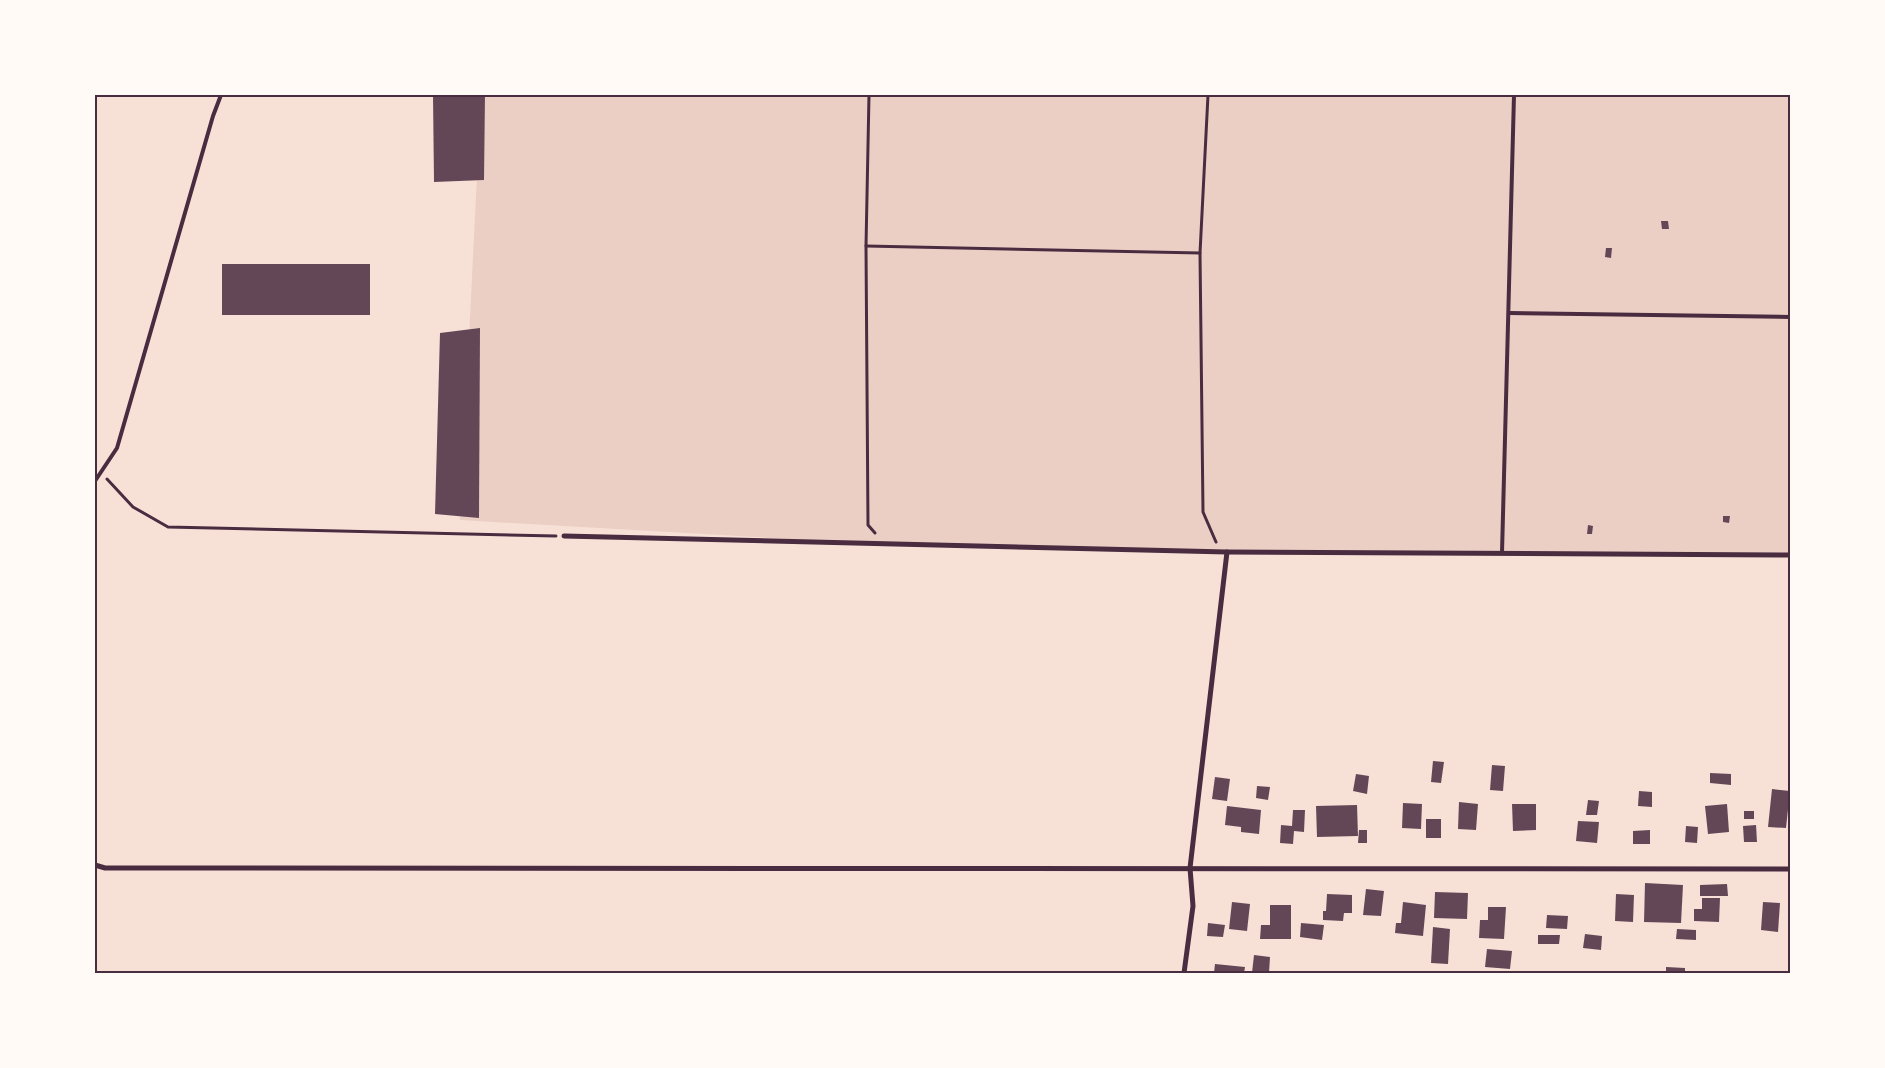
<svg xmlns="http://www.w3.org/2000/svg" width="1885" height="1068" font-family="'PT Sans Narrow',sans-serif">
<rect width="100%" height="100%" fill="#f7e1d7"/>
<polygon fill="#ebcfc5" points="481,95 1790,95 1790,555 1352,552 858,543 460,520"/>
<g fill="#644757">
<polygon points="433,95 485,95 484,180 434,182"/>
<polygon points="1661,221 1668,221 1669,229 1662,229"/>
<polygon points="1606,248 1612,248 1611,258 1605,257"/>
<rect x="222" y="264" width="148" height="51"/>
<polygon points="480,328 479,518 435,514 440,333"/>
<polygon points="1723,516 1730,516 1729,523 1723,522"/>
<polygon points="1588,525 1593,526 1592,534 1587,534"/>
<polygon points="1433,761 1444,762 1441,783 1431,782"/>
<polygon points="1492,765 1505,766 1503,791 1490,790"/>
<polygon points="1710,773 1731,774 1731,785 1710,783"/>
<polygon points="1356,774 1369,776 1367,794 1353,791"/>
<polygon points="1215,777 1230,779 1227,801 1212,799"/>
<polygon points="1257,786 1270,787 1268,800 1256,798"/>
<polygon points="1772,789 1790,791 1786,828 1768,827"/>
<polygon points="1639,791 1652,792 1652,807 1638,806"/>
<polygon points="1588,800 1599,801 1597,815 1586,815"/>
<polygon points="1459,802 1478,804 1476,830 1458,829"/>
<polygon points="1403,803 1422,804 1421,829 1402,828"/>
<polygon points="1512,804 1536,804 1536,830 1513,831"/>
<polygon points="1727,804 1729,832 1708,834 1705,806"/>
<polygon points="1357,805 1358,836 1317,837 1316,806"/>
<polygon points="1227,806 1261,810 1259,834 1241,832 1241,827 1225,825"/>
<polygon points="1293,810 1305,810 1304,832 1294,831 1293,844 1280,843 1281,825 1292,826"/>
<rect x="1744" y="811" width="10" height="8"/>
<rect x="1426" y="819" width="15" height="19"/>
<polygon points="1578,821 1599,822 1597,843 1576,841"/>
<polygon points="1756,825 1757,842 1744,842 1743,826"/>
<polygon points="1686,826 1698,827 1697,843 1685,842"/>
<polygon points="1359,830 1367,830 1367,843 1358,843"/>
<polygon points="1650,830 1650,844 1633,844 1633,831"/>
<polygon points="1645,883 1683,885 1681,923 1644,922"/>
<polygon points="1727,884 1728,896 1700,896 1700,885"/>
<polygon points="1366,889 1384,891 1381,916 1363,915"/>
<polygon points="1435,892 1468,893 1467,919 1434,918"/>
<polygon points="1327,894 1352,895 1352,913 1344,913 1343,921 1323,920 1323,911 1326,911"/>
<polygon points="1616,894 1634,895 1633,922 1615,921"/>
<polygon points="1702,898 1720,898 1719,922 1694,921 1694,909 1702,909"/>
<polygon points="1232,902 1250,904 1247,931 1229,929"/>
<polygon points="1403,902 1426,905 1423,936 1395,933 1396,923 1401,923"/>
<polygon points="1763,902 1780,903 1778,932 1761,930"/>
<polygon points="1270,905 1291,905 1291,939 1260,939 1261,925 1270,925"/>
<polygon points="1488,907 1506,907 1504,939 1479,938 1480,920 1488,920"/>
<polygon points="1547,915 1568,916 1567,929 1546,928"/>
<polygon points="1208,923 1225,925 1223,937 1207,936"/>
<polygon points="1301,923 1324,925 1322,940 1300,937"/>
<polygon points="1433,927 1450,929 1448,964 1431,963"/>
<polygon points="1677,929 1696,930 1696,940 1676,939"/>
<polygon points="1585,934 1602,936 1601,950 1583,948"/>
<polygon points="1538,935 1560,935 1559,944 1538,944"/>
<polygon points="1487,949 1512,951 1510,969 1485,967"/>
<polygon points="1254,955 1270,957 1269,973 1252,973"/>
<polygon points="1215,964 1245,967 1244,973 1214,973"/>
<polygon points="1666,967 1685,968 1685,973 1666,973"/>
</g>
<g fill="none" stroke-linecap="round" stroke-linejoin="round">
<g stroke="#4a2c40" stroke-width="3">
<polyline points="869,95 866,246 868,525 875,533"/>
<polyline points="1208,95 1200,253 1203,512 1216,542"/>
<polyline points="866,246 1200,253"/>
<polyline points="107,479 133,507 168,527 556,536"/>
</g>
<g stroke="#4a2c40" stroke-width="4">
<polyline points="1509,313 1790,317"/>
<polyline points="95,481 117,448 213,116 221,95"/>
<polyline points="1502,553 1514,95"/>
</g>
<g stroke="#4a2c40" stroke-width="5">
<polyline points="564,536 1227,552 1790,555"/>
<polyline points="95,865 105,868 1790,869"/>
<polyline points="1184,973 1193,906 1190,868 1227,552"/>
</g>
</g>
<rect width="1885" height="1068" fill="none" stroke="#fffaf5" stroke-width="192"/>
<rect x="96" y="96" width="1693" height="876" fill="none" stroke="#4a2c40" stroke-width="2"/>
</svg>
